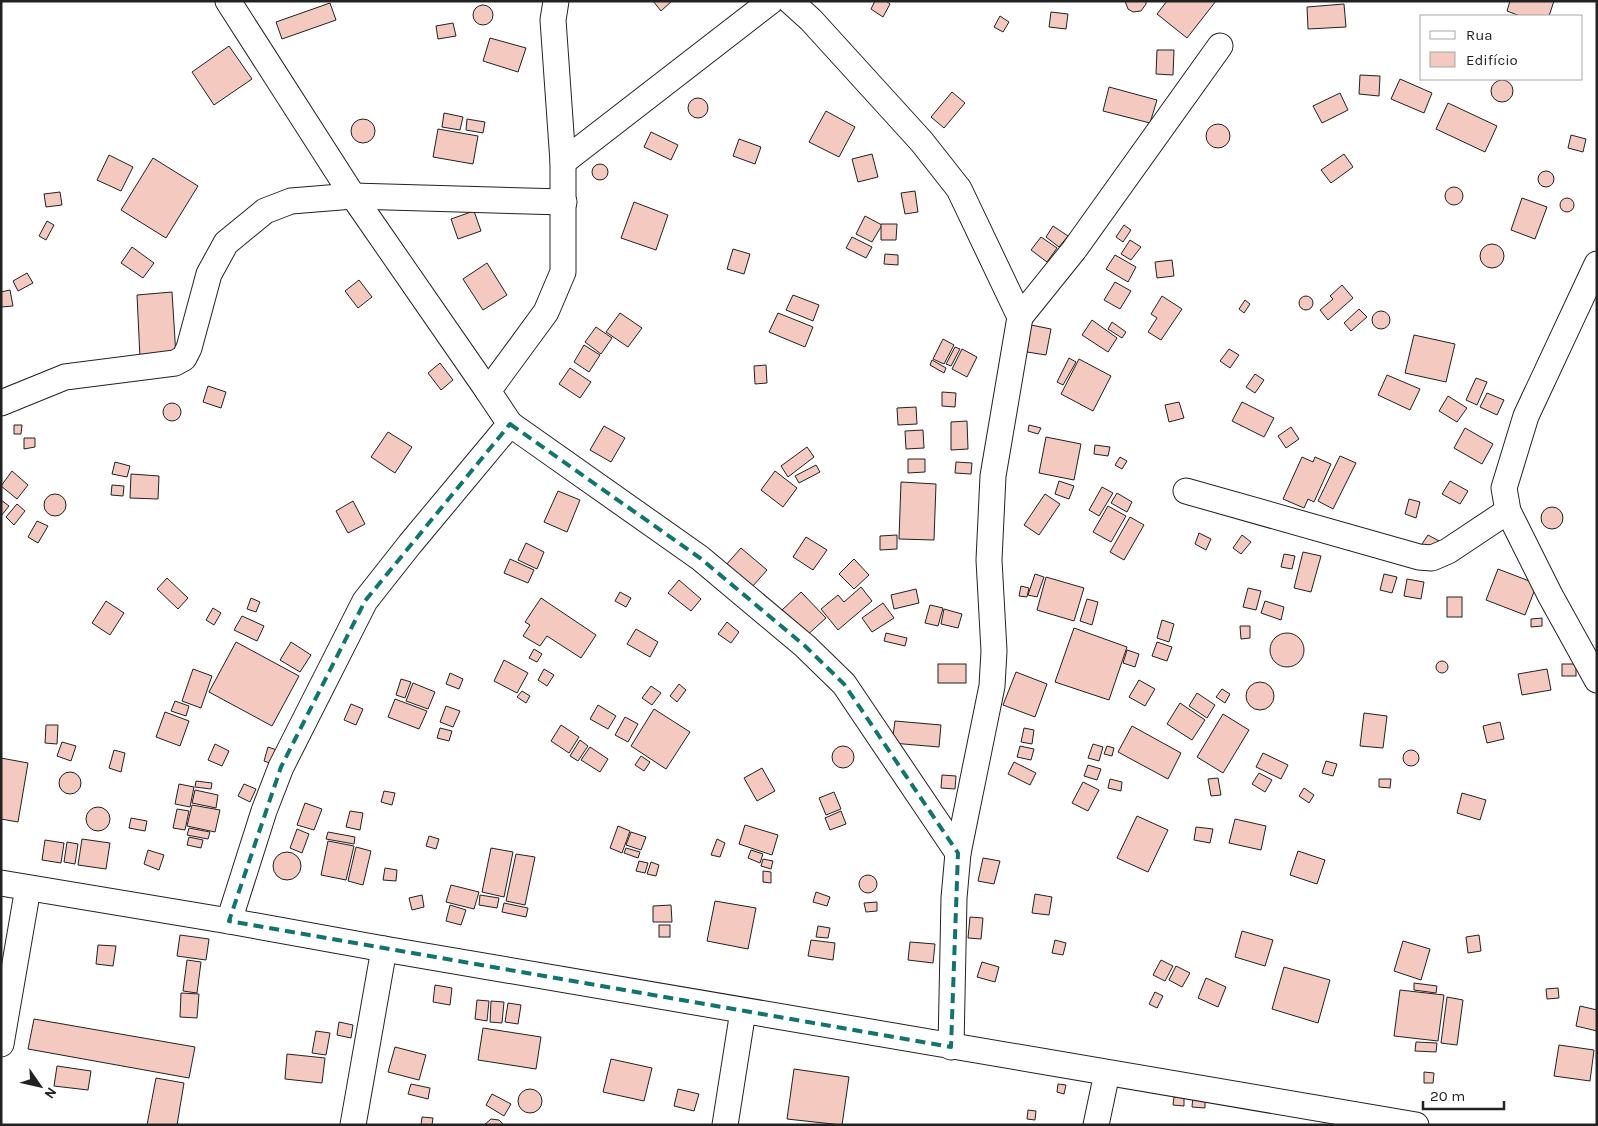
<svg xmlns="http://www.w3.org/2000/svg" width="1598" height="1126" font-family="Karla,sans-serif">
<rect width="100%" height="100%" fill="#fff"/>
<g fill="#f3c9c0" stroke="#222">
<polygon points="653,1 672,1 661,11"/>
<polygon points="875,1 886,1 890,4 883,17 871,9"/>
<polygon points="1125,1 1146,1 1146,4 1141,11 1133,12 1128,9"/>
<polygon points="1167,1 1216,1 1187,38 1157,14"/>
<polygon points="1510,1 1554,1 1549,16 1520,16 1507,11"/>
<polygon points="330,3 336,20 282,39 276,22"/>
<polygon points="1344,4 1346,27 1308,29 1307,7"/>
<circle cx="483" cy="15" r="10"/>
<polygon points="1051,12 1068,14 1066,29 1049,27"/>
<polygon points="1000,16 1009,22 1003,32 994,27"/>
<polygon points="453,23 456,36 438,39 436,26"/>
<polygon points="490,38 526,48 518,72 483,61"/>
<polygon points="229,46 252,79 214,105 192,72"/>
<polygon points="1157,50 1174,50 1173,75 1156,74"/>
<polygon points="1360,75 1380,76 1379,96 1359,94"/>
<polygon points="1400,79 1432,93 1424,113 1391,99"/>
<circle cx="1502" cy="91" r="11"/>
<polygon points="1109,87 1157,100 1150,123 1103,111"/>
<polygon points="952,92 965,103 944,128 931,117"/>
<polygon points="1340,93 1348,110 1322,123 1313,106"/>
<circle cx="698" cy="108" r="10"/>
<polygon points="1448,103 1497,126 1485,152 1436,129"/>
<polygon points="826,111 855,127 839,157 809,142"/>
<polygon points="444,113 463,117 460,130 442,127"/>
<circle cx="363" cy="131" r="12"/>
<polygon points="467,119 485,122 483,133 466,130"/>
<circle cx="1218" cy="136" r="12"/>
<polygon points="438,129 478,136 473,164 433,157"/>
<polygon points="651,132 678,145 671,160 644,147"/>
<polygon points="1571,135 1586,139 1583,152 1568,148"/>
<polygon points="739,139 761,147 755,164 733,156"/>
<polygon points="872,154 878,177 858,182 852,159"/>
<polygon points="1344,154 1353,167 1331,183 1321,170"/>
<polygon points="109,155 133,167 121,191 97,180"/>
<polygon points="153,158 198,186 166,238 121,210"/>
<circle cx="600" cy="172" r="8"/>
<circle cx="1546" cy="179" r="8"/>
<circle cx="1454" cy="196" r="9"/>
<polygon points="915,191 918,212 905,214 901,193"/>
<polygon points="60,192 62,205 46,207 44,194"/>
<circle cx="1567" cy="205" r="7"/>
<polygon points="1522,198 1547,207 1535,239 1511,230"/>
<polygon points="634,202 668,215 656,250 621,238"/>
<polygon points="474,211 481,231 458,239 451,219"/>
<polygon points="865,216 882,225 872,242 856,234"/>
<polygon points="47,221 54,225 46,240 39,236"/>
<polygon points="881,224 897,224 896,240 881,240"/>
<polygon points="1124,225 1131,230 1123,242 1116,237"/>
<polygon points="1053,226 1068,236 1059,247 1046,237"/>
<polygon points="852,237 872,247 866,258 846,248"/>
<polygon points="1041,237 1057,248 1047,262 1031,250"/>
<polygon points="1130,240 1141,247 1131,260 1121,254"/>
<circle cx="1492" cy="256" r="12"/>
<polygon points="132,247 154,263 143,278 121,263"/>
<polygon points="733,249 750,254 744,274 727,269"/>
<polygon points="885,254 898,255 898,265 884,264"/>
<polygon points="1115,255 1136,267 1128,282 1106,269"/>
<polygon points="1172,260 1174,276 1157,278 1155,262"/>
<polygon points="487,263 507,295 483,310 463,279"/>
<polygon points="27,273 33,283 18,291 13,281"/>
<polygon points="359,280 372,297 358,308 345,291"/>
<polygon points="1115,282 1131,291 1120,309 1104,300"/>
<polygon points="1342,285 1353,298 1328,320 1320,310 1333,299 1330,296"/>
<polygon points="10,290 13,306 1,307 1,292"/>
<polygon points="172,292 176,356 140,358 137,295"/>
<polygon points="793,295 819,305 813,321 786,310"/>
<circle cx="1306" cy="303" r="7"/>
<polygon points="1162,296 1182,309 1161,340 1148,332 1157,318 1151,314"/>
<polygon points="1245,300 1250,304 1244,313 1239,309"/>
<polygon points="1359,309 1367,317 1351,331 1344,323"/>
<circle cx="1381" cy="320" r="9"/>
<polygon points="620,313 642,328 628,347 606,332"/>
<polygon points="778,313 813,327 805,347 769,332"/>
<polygon points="1092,320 1117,338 1108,352 1082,335"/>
<polygon points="1112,322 1126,332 1122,338 1108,329"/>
<polygon points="1031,325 1051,329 1046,355 1027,352"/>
<polygon points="596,327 612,338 601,354 585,342"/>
<polygon points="1414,335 1455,344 1446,382 1405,373"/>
<polygon points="943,339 954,345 944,364 933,359"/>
<polygon points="584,345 600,355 589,372 574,362"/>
<polygon points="955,347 960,349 951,366 946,364"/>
<polygon points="962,349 977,357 967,377 952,369"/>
<polygon points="1229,349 1239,355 1230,368 1220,361"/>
<polygon points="1069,358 1076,362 1063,385 1057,382"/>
<polygon points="1079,359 1111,376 1093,411 1061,394"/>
<polygon points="932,360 946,368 944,373 930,365"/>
<polygon points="440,363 453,380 441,390 428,373"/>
<polygon points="766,365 767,383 755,384 754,366"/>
<polygon points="570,368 591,382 580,398 559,384"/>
<polygon points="1255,374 1264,380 1255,393 1246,387"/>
<polygon points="1387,375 1420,389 1410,410 1378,395"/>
<polygon points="1476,378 1487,382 1477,405 1466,400"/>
<polygon points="208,386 226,392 221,408 203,402"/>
<polygon points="942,392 956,393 955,407 942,406"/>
<polygon points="1487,393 1504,400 1497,415 1480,407"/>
<polygon points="1448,396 1467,408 1457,422 1439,411"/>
<polygon points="1179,402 1184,418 1169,422 1165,405"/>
<polygon points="1242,402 1274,418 1264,437 1232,421"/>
<circle cx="172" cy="412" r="9"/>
<polygon points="916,407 917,424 898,425 897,408"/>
<polygon points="967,421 968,449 951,450 951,422"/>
<polygon points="14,425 22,425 21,434 14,434"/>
<polygon points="1029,425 1041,428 1038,434 1028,431"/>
<polygon points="604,426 625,438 611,462 590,450"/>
<polygon points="1291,427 1299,439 1286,448 1278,436"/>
<polygon points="1465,428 1493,444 1482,464 1454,448"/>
<polygon points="923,430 924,448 906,449 905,431"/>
<polygon points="388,432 412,447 395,473 371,457"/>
<polygon points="1046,437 1081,444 1074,480 1039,473"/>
<polygon points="24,438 35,438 35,447 24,449"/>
<polygon points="1095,445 1110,447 1108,456 1094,454"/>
<polygon points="807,447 814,457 788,477 781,466"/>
<polygon points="1340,456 1356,463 1333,509 1318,501"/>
<polygon points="1120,457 1127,461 1122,469 1115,465"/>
<polygon points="1302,457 1313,462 1315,457 1331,464 1314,502 1308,499 1304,508 1283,499"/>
<polygon points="908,459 925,459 925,472 908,473"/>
<polygon points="115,462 130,466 127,477 112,474"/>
<polygon points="956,462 972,463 971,474 955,473"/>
<polygon points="816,465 820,472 799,483 795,476"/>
<polygon points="12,471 28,485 17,499 1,486"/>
<polygon points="775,471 797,488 783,507 761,490"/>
<polygon points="131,474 159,476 158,499 130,498"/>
<polygon points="1059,481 1074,486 1069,499 1055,494"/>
<polygon points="1450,481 1468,491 1460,504 1442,494"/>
<polygon points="901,482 936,484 934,540 899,539"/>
<polygon points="112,485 124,486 123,496 111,495"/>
<polygon points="1102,487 1113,493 1099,516 1089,510"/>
<polygon points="558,491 580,500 567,532 544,522"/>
<polygon points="1117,493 1132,502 1127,512 1111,503"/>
<polygon points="1045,494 1060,504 1039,535 1024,525"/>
<circle cx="55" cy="505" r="11"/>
<polygon points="1409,499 1420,502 1416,518 1405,514"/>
<polygon points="1,500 9,506 1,516"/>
<polygon points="353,501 365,524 348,533 336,511"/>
<polygon points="17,504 25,511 14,525 6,517"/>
<polygon points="1108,506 1126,516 1111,542 1093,532"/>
<circle cx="1552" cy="518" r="11"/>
<polygon points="1130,517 1144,525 1124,560 1110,552"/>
<polygon points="37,521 48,526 38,543 28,537"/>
<polygon points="1199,533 1211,539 1206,550 1195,544"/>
<polygon points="897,535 897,549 880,550 880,536"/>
<polygon points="1242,535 1251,542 1241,554 1233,548"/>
<polygon points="1428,535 1441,542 1435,552 1422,544"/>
<polygon points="806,537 827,550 813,570 793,557"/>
<polygon points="526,543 544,552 537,569 518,560"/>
<polygon points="741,548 767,570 752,587 726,565"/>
<polygon points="1303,552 1321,556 1311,592 1294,588"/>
<polygon points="1284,554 1295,556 1292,569 1281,567"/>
<polygon points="510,559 534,570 528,583 504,573"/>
<polygon points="854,559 869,575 854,589 839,574"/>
<polygon points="1498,569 1537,584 1525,615 1486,600"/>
<polygon points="1035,574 1044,577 1037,597 1028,595"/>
<polygon points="1384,574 1397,577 1392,593 1380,590"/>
<polygon points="1046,577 1084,588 1074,621 1037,610"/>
<polygon points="167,578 188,598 178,609 157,589"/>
<polygon points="1407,579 1424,582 1421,599 1404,596"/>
<polygon points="679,580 701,599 691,611 668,593"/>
<polygon points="1021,586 1029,588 1027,597 1019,596"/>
<polygon points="861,587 872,601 838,630 821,609 838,595 844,602"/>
<polygon points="1248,588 1261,591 1256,610 1243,607"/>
<polygon points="916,589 919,603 894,609 891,595"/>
<polygon points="620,592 631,598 626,607 615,601"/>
<polygon points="801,592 826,618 805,637 781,611"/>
<rect x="1447" y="597" width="15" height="20"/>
<polygon points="251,598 260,602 256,612 247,609"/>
<polygon points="541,598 596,635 581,658 547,636 540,646 523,636 530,625 525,622"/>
<polygon points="1087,599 1098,602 1092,625 1080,621"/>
<polygon points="106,601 124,613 110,635 92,623"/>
<polygon points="1265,601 1284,607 1281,620 1261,613"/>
<polygon points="883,603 894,618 872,632 862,618"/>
<polygon points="930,605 943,608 938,626 925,623"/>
<polygon points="213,608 221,613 214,625 206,620"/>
<polygon points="944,609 962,614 958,628 941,624"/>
<polygon points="242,616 264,626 257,641 234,630"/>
<polygon points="1542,618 1542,626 1531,627 1531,619"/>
<polygon points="1162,620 1174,624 1169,642 1157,638"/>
<polygon points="727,622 739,632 731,643 718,634"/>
<polygon points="1240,626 1250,626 1250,638 1241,639"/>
<polygon points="1074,628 1127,647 1109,700 1055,682"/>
<polygon points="636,629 658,642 650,657 627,644"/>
<polygon points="886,633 907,638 905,646 884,641"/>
<circle cx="1287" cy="650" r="17"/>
<polygon points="236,642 299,676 272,726 209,692"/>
<polygon points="291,642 311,655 300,672 280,660"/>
<polygon points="1157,642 1172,647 1167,661 1152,656"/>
<polygon points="534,649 542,654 537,662 529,658"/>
<polygon points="1127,650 1139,654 1135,667 1123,663"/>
<polygon points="504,660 528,673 517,693 494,681"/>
<circle cx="1442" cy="667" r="6"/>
<rect x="938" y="664" width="28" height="19"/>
<rect x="1562" y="664" width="14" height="12"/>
<polygon points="193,669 212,676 201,708 182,701"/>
<polygon points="544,669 554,675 547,686 538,680"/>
<polygon points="1547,669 1551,690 1522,695 1518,674"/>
<polygon points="1016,672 1047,684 1035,717 1003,705"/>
<polygon points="450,673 463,679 459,689 446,684"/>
<polygon points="401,679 411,682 405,698 396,695"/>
<polygon points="1139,680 1155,689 1145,706 1129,697"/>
<circle cx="1260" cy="696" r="14"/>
<polygon points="413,683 435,692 428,709 406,701"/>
<polygon points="679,684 686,690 677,702 670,696"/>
<polygon points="651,686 661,693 652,705 642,698"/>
<polygon points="1222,689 1230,694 1225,703 1216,697"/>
<polygon points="522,691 530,696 526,703 517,697"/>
<polygon points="1197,693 1215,705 1207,718 1189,706"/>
<polygon points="395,699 427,711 419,729 388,717"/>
<polygon points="175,701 189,706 186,716 171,711"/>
<polygon points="1180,703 1205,720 1192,740 1167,724"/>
<polygon points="351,704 363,709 356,725 344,720"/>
<polygon points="598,705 616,716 608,729 590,719"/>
<polygon points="446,706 460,711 453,727 440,722"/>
<polygon points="654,709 690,732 666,769 631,746"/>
<polygon points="165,712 189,721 180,746 156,737"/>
<polygon points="1364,713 1387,716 1383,748 1360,746"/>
<polygon points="1223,714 1249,730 1223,773 1197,757"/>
<polygon points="625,717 638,724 628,742 615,735"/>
<polygon points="895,721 941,725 939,747 892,743"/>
<polygon points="1500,722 1504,739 1487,743 1483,726"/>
<polygon points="46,725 58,725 57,744 45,743"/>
<polygon points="561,725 579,737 569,753 551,741"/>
<polygon points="1132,726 1181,753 1168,779 1118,752"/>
<polygon points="440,728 452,731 449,741 437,738"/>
<polygon points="1024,728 1034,730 1032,744 1021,742"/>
<polygon points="580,740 588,746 578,761 570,756"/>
<polygon points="62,742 76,746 71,761 57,756"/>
<polygon points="215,744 229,751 222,766 208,760"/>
<polygon points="1093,744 1103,747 1099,761 1088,758"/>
<polygon points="1020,746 1034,749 1031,760 1017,757"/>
<polygon points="1107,746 1114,748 1112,756 1104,754"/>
<circle cx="843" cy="757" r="11"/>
<polygon points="268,747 283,752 278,766 264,761"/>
<polygon points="590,747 608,759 600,772 581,760"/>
<polygon points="114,750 125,753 121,772 109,768"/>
<circle cx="1411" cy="758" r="8"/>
<polygon points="1263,753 1288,765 1281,779 1256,767"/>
<polygon points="641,756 650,762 644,771 635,765"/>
<polygon points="1,758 28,763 18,822 1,819"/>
<polygon points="1326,761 1337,764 1333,776 1322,773"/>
<polygon points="1014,762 1036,773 1030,785 1008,774"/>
<polygon points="1088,765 1101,769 1097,780 1084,776"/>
<polygon points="762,768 775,791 757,801 744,778"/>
<circle cx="70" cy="783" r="11"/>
<polygon points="1259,773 1272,780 1265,792 1252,784"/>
<polygon points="942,775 956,776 955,789 941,788"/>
<polygon points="1218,778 1221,795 1211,796 1208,779"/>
<polygon points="1110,779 1122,782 1121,791 1108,788"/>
<polygon points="1379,779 1391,779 1390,788 1379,787"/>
<polygon points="196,781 212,783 211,789 195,787"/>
<polygon points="1083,782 1099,790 1088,811 1072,803"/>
<polygon points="179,784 194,787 190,807 175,804"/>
<polygon points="244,784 256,789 250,802 238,796"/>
<polygon points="1304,788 1314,795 1309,803 1299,796"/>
<polygon points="195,790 218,795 216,808 192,803"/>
<polygon points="384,791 395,793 392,805 381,802"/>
<polygon points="834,792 841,809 826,815 819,798"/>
<polygon points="1462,793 1486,800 1480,820 1457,813"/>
<polygon points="305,803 322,809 314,830 297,825"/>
<polygon points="192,805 220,810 215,832 187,826"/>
<circle cx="98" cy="819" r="12"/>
<polygon points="177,809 189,811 185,830 173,828"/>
<polygon points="350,811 363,813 360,830 346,827"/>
<polygon points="841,811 846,824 830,830 825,818"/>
<polygon points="1137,816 1168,830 1148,872 1117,858"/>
<polygon points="131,818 147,821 145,831 129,828"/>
<polygon points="1235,819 1266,826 1261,850 1229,843"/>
<polygon points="745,825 778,835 772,855 739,844"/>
<polygon points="618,826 630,831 622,853 610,848"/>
<polygon points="1196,827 1213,829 1210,843 1194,840"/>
<polygon points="189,828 210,832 208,839 187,835"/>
<polygon points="297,829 309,834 302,853 290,848"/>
<polygon points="328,832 355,837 354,844 326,839"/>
<polygon points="631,832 646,837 641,850 626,845"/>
<polygon points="429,836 439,839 436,849 426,846"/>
<polygon points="189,837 203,840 201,848 187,845"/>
<polygon points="82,839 110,843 106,869 78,865"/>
<polygon points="717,839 725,843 720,857 711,855"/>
<polygon points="45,840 64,843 61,863 42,860"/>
<polygon points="328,841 354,846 346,880 321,875"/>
<polygon points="67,842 78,844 75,864 64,862"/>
<polygon points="356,847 371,851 363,885 348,881"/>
<polygon points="491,848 513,852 504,897 482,892"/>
<polygon points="626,848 640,852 638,858 624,853"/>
<polygon points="148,850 164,855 159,870 144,864"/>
<polygon points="751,850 763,854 760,863 748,858"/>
<polygon points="1298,851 1325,860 1317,884 1290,875"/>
<circle cx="287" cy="866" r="14"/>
<polygon points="516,854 535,857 525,905 506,901"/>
<polygon points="983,858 1000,861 994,884 978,881"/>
<polygon points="763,859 773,861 771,869 761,866"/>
<polygon points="639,861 648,863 645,873 636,871"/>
<polygon points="651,862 659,865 656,876 647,874"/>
<polygon points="385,868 397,870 396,881 383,880"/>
<polygon points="763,871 771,872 771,883 763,882"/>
<circle cx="868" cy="884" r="9"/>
<polygon points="451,885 479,892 474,909 446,902"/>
<polygon points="816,892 830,897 827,906 813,902"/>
<polygon points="1035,894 1052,897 1049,915 1032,913"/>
<polygon points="422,895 424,907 412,910 409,898"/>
<polygon points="480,895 499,898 497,908 479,905"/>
<polygon points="715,901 756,908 748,949 707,941"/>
<polygon points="877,902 877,911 866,912 864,903"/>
<polygon points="504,903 528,908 526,917 502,912"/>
<polygon points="450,905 466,910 461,925 446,921"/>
<polygon points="671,905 672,922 653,922 653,906"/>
<polygon points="970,917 983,918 981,939 968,938"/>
<rect x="659" y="925" width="11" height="12"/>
<polygon points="818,926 830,928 828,938 816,937"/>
<polygon points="1242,931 1273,940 1265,966 1235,957"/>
<polygon points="180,935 209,939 206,960 177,956"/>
<polygon points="1479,935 1481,951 1468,953 1466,937"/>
<polygon points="811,940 835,943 833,960 808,956"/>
<polygon points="1055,940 1066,943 1063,955 1052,953"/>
<polygon points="1403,941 1430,949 1421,980 1394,971"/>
<polygon points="910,942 935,944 933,963 908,960"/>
<polygon points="98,945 116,946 113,966 96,964"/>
<polygon points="187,960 201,962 197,993 183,991"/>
<polygon points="1161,960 1173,966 1165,981 1153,975"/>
<polygon points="982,962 999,967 995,982 977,977"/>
<polygon points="1176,966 1190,973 1182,987 1169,980"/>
<polygon points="1284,967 1330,980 1318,1023 1272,1009"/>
<polygon points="1206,978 1226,987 1218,1007 1198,998"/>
<polygon points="1414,983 1437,986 1436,993 1414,990"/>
<polygon points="435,985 452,988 450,1005 433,1002"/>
<polygon points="1558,988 1559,998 1547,999 1546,989"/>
<polygon points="1400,990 1444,995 1438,1041 1394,1036"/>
<polygon points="1155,992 1163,996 1157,1008 1149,1004"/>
<polygon points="181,993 199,994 197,1018 180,1017"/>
<polygon points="1447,997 1463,1000 1457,1045 1441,1043"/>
<polygon points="477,1000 489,1001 487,1021 475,1019"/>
<polygon points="491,1001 504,1002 502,1023 490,1022"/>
<polygon points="508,1003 521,1005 518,1024 505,1022"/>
<polygon points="1580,1006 1597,1010 1597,1031 1576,1026"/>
<polygon points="34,1019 195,1047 189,1078 28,1049"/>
<polygon points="339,1022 353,1025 351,1038 337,1035"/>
<polygon points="483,1028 541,1037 536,1069 478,1060"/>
<polygon points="316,1031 330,1033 326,1055 312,1053"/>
<polygon points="1416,1042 1437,1043 1436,1052 1415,1051"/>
<polygon points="1559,1045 1594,1050 1590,1081 1554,1076"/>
<polygon points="395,1047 426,1055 419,1080 388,1072"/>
<polygon points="287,1054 325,1058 322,1083 285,1079"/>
<polygon points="611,1059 652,1068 644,1101 603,1092"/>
<polygon points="57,1066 91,1071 88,1090 54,1086"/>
<polygon points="794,1069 849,1077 842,1125 787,1119"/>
<polygon points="1424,1072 1434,1073 1433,1083 1424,1083"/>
<polygon points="156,1078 184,1083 177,1125 147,1125"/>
<polygon points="411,1084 430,1088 428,1099 408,1094"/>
<polygon points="1058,1084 1066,1085 1064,1094 1057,1092"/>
<polygon points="678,1089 699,1094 694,1111 674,1106"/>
<circle cx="530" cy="1101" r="12"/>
<polygon points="492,1094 511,1104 504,1116 486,1105"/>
<polygon points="1193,1095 1205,1095 1205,1108 1192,1107"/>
<polygon points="1174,1097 1184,1098 1184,1106 1173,1105"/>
<polygon points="1028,1110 1036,1111 1035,1120 1027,1119"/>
<polygon points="422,1117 433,1118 432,1125 421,1125"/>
<polygon points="491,1119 499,1120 504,1125 484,1125"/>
</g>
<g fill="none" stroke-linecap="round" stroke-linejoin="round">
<defs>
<g id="minor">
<polyline points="228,1 353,196 488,391"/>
<polyline points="790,1 811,20 922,142 959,189 1020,317 993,476 989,560 994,651 992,686 958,853 954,898 951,1047"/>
<polyline points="563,162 771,1"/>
<polyline points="1597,264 1526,416 1504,488 1508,511 1550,595 1597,680"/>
<polyline points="1020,317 1074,250 1220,46"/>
<polyline points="1,403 65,377 175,363 184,358 189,348 209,274 226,243 265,211 291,201 353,196 564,202"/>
<polyline points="510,424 700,558 805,646 844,684 958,853"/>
<polyline points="1186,491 1419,557 1432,558 1448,551 1508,511"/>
<polyline points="1,883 229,921 384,949 1416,1125"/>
<polyline points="229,921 264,811 281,767 365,601 410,544 510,424 488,391 546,312 563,272 563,162 553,20 556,1"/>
<polyline points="1,1044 28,888"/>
<polyline points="353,1125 384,949"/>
<polyline points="725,1125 743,1011"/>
<polyline points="1096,1125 1107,1073"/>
</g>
</defs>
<use href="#minor" stroke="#222" stroke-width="27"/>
<use href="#minor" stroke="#fff" stroke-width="25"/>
</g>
<path fill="none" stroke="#0f766e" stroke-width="4" stroke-dasharray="10 6" stroke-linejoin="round" d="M510,424L700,558L805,646L844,684L958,853L951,1047L229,921L281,767L365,601Z"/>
<rect width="1598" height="1126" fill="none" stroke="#222222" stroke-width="5"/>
<rect x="1420" y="15" width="162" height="65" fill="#ffffff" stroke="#a7a7a7"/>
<rect x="1430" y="31" width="25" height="8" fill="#ffffff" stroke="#a7a7a7"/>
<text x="1466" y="40" font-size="15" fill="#222222">Rua</text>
<rect x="1430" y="52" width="25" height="15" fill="#f3c9c0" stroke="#a7a7a7"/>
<text x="1466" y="65" font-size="15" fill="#222222">Edifício</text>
<g transform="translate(40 1086) rotate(124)" stroke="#ffffff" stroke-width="4" paint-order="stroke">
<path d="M0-4L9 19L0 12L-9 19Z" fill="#222222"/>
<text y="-8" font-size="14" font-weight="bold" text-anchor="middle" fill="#222222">N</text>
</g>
<path d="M1423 1101v8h81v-8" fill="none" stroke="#222222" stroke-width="2.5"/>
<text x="1430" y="1101" font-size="15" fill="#222222" stroke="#ffffff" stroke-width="4" paint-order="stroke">20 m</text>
</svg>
